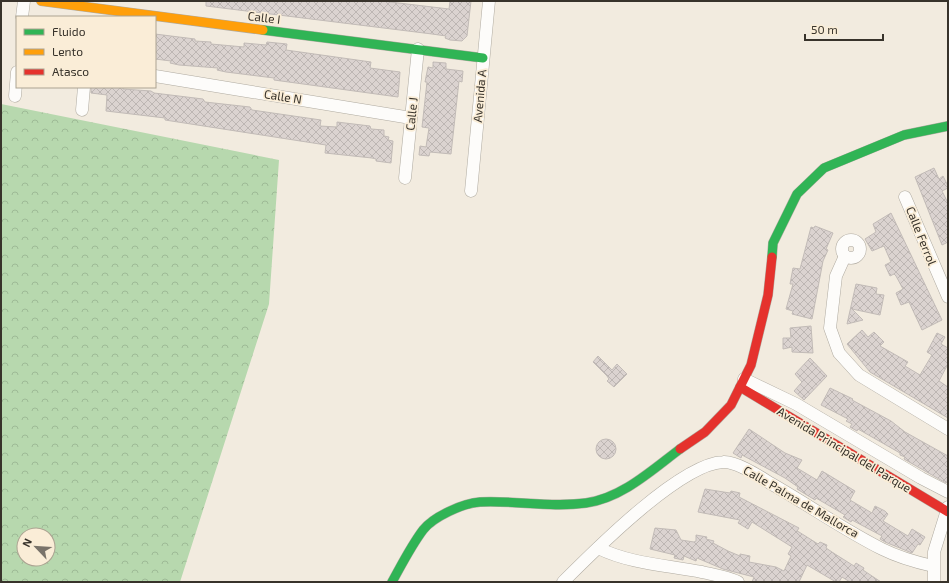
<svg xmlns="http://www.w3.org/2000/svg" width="949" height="583" font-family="'Exo 2',sans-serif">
<defs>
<pattern id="forest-crowns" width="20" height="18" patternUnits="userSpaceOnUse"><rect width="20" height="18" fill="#b7d8ae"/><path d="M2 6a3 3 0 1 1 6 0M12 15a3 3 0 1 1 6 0" fill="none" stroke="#9eba96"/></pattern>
<pattern id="building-cross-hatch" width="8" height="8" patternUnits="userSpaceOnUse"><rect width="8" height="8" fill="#dbd3d0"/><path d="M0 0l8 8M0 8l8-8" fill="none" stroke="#bdb6b3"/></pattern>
</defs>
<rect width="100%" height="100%" fill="#f2ebdf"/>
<path fill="url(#forest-crowns)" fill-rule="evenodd" d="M1,104L279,160L269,304L180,582H1ZM24,535H48V559H24Z"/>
<g fill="url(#building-cross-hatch)" stroke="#c2bbb7">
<polygon points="206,1 382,1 449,9 450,1 471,1 467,36 462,41 450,40 445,38 446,36 432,34 206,6"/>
<polygon points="155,34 195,39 195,41 211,42 211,44 244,47 244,43 266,45 267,42 287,44 286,50 371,62 370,68 400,72 398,97 274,80 274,78 226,72 217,70 218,68 179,65 170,63 171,61 155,59"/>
<polygon points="433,62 446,63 446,69 463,71 462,82 459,81 451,154 430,152 429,156 419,155 420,146 426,147 429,128 422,127 427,82 425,82 428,67 433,68"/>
<polygon points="91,87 123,87 123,89 151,91 154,93 203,99 205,102 250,107 252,110 321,120 320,126 337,127 337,122 370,126 371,129 384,130 384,136 389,137 388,140 393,141 391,163 376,161 376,159 372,158 325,153 326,145 165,120 165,118 106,111 107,95 91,93"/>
<polygon points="934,168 939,179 943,176 948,186 948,188 942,191 948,203 948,242 942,245 915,177"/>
<polygon points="891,213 942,320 922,330 909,302 901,305 896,293 903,289 896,276 894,274 890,276 885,265 891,262 884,246 872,251 865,239 876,232 873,224"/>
<polygon points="815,226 833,233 826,249 828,250 823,261 812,319 792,314 793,311 786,309 793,284 790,284 793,268 800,269 811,227 814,228"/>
<polygon points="856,284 877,288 876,294 884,295 880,315 852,309 863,320 847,324"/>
<polygon points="811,326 813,353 792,352 792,347 783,349 783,338 791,338 790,328"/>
<polygon points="862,330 868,337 874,332 884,342 880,346 908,362 905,366 920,375 932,355 927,352 937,333 945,337 941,344 948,348 948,364 939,381 948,387 948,418 870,372 847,344"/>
<polygon points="598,356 612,370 617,364 627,374 614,387 607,381 609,379 607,376 593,362"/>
<polygon points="810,358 827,376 804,400 794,391 802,382 795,374"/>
<polygon points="830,388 853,399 852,400 891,421 905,432 948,456 948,480 946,483 904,459 905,457 900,455 900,453 858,429 857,431 850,427 852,424 846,421 848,419 821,405"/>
<polygon points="749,429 785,453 802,460 797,468 817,480 822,471 855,491 850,500 872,513 875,506 885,511 888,514 883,521 908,536 912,529 925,537 920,545 918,544 912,553 885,542 880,539 882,536 852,520 851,522 843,517 845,515 816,498 815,500 797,489 798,487 785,478 742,455 741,458 733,453"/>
<circle cx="606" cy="449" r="10"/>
<polygon points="705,489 730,493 731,491 740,493 739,497 799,528 797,531 799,532 818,544 820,542 827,545 826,548 835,554 854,566 856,563 864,568 863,570 881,582 850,582 842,577 839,582 836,582 807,565 799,582 752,582 754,577 723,569 697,558 696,561 684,556 683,560 674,558 675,555 650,549 655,528 676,530 681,540 694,542 696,541 696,535 707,537 706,539 714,541 713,543 728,551 740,556 740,554 750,556 749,562 776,567 784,571 791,556 788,554 792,547 752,522 748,529 738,523 740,520 698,512"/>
</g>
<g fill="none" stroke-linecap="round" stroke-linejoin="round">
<defs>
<g id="street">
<polyline points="22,17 24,1"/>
<polyline points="155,76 411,118"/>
<polyline points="15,96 17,72"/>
<polyline points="82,110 84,87"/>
<polyline points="405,178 418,49"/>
<polyline points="471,191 489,1"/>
<polyline points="905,197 948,297"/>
<circle cx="851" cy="249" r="9"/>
<polyline points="845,256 836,276 830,328 839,353 859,375 948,429"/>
<polyline points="744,379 796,404 921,478 948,492"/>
<path d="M598,548C631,564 666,565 702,572C714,575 727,576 738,582"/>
<path d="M563,582C594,551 680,464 723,462C736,461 759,476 770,483C807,504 844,530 882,549C898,557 915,562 933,566"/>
<polyline points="934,582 934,552 948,507"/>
</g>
<g id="fast">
<polyline points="263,30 483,58"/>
<polyline points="772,257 773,243 797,194 824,168 904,135 948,126"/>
<path d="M392,582C402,564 411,546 423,530C433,517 463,503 480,502C515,500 550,508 586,503C622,498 652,470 680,449"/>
</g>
<polyline id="slow" points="41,1 263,30"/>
<g id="jam">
<polyline points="740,387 948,512"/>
<polyline points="680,449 705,432 731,405 751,365 768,295 772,257"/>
</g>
</defs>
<use href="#street" stroke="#afaaa0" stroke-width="13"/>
<use href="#fast" stroke="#afaaa0" stroke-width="10"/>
<use href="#slow" stroke="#afaaa0" stroke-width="10"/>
<use href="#jam" stroke="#afaaa0" stroke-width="10"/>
<use href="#street" stroke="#fdfcfa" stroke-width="12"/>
<use href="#fast" stroke="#30b455" stroke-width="9"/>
<use href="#slow" stroke="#ff9f0a" stroke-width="9"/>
<use href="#jam" stroke="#e5322d" stroke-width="9"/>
</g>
<g text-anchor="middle" stroke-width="3.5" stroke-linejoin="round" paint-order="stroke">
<g font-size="12" fill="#38332b" stroke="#faedd7">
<text transform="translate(264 18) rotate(7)" y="4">Calle I</text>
<text transform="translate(480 96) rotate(-85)" y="4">Avenida A</text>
<text transform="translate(283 97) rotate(9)" y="4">Calle N</text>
<text transform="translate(412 114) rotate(-84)" y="4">Calle J</text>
<text transform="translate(921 236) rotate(68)" y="4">Calle Ferrol</text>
<text transform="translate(844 450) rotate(31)" y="4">Avenida Principal del Parque</text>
<text transform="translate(801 502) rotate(30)" y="4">Calle Palma de Mallorca</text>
</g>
</g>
<rect width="949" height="583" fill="none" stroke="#38332b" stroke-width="4"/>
<rect x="16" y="16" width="140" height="72" fill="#faedd7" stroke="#aca392"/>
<rect x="24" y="29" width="20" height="6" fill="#30b455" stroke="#aca392"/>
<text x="52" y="36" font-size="12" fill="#38332b">Fluido</text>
<rect x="24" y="49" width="20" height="6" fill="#ff9f0a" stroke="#aca392"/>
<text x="52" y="56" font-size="12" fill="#38332b">Lento</text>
<rect x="24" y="69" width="20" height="6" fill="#e5322d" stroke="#aca392"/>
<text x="52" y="76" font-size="12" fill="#38332b">Atasco</text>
<g transform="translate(36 547) rotate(295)"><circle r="19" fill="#faedd7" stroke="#aca392"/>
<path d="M0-3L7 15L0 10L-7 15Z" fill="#79736a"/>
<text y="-6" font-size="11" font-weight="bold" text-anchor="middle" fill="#38332b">N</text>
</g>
<path d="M805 34v6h78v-6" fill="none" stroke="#38332b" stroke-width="2"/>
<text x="811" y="34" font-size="12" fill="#38332b" stroke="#faedd7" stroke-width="3" paint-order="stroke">50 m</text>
</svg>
